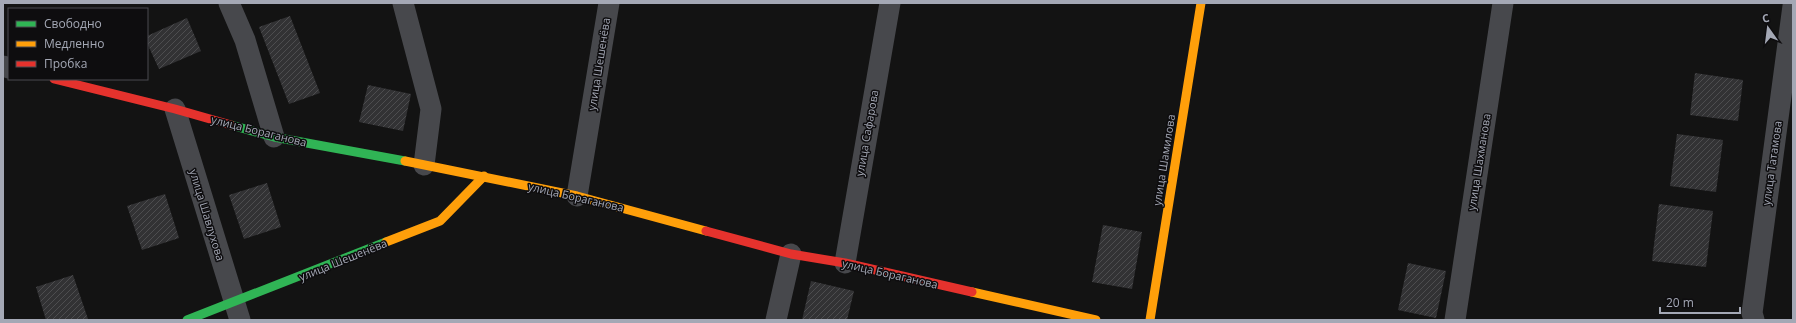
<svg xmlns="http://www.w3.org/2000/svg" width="1796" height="323" font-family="'Open Sans',sans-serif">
<defs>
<pattern id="building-hatch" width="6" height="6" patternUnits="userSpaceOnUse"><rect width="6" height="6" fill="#323234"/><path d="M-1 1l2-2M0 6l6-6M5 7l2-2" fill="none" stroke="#4d4d4f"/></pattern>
</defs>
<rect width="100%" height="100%" fill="#131313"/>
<g fill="url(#building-hatch)">
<polygon points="290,16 320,93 289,104 259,27"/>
<polygon points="187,18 201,51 159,69 147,43 147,36"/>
<polygon points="1695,73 1743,80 1738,121 1690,115"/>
<polygon points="368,85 411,94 403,131 359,122"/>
<polygon points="1677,134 1723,140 1716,192 1670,186"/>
<polygon points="267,183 281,227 244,239 229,195"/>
<polygon points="165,194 179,238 142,250 127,206"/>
<polygon points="1659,204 1713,211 1706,267 1652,261"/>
<polygon points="1103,225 1142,232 1132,289 1092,282"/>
<polygon points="1408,263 1446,271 1436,318 1398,310"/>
<polygon points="73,275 88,319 46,320 36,287"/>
<polygon points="811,281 854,291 847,320 802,320"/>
</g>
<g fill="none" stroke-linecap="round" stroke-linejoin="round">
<g stroke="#47484c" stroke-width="21">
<polyline points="229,3 245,40 274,137"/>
<polyline points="403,3 431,109 424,165"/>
<polyline points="3,66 9,68"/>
<polyline points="175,109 240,320"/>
<polyline points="577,196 609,3"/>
<polyline points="845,263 890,3"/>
<polyline points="776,320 791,254"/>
<polyline points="1455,320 1503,3"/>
<polyline points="1754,320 1752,313 1793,6"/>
</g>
<g stroke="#30b455" stroke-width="9">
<polyline points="231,125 274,137 405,161"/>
<polyline points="187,320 386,242"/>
</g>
<g stroke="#ff9f0a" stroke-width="9">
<polyline points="405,161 577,196 706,231"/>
<polyline points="386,242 440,221 484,176"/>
<polyline points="972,292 1096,320"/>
<polyline points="1150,320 1201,3"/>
</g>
<g stroke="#e5322d" stroke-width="9">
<polyline points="54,79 175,109 231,125"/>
<polyline points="706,231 791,254 845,263 972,292"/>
</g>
</g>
<g text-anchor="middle" stroke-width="3" stroke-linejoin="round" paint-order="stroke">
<g font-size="11" fill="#a4a8b5" stroke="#0e0d0f">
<text transform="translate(599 64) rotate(-81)" y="4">улица Шешенёва</text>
<text transform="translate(259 131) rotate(14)" y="4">улица Бораганова</text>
<text transform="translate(867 133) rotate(-80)" y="4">улица Сафарова</text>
<text transform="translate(1164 160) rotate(-81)" y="4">улица Шамилова</text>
<text transform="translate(1479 162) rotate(-81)" y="4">улица Шахманова</text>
<text transform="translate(1772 163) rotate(-82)" y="4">улица Татамова</text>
<text transform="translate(576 197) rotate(13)" y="4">улица Бораганова</text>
<text transform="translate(207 215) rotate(73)" y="4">улица Шавлухова</text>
<text transform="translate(343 260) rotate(-22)" y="4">улица Шешенёва</text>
<text transform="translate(890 274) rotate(13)" y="4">улица Бораганова</text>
</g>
</g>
<rect width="1796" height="323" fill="none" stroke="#a4a8b5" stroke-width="8"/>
<rect x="8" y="8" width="140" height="72" fill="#0e0d0f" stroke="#4a4b51"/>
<rect x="16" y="21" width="20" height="6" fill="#30b455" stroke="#4a4b51"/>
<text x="44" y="28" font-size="12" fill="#a4a8b5">Свободно</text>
<rect x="16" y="41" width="20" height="6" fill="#ff9f0a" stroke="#4a4b51"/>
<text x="44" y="48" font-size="12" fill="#a4a8b5">Медленно</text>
<rect x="16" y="61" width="20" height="6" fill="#e5322d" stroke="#4a4b51"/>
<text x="44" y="68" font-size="12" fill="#a4a8b5">Пробка</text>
<g transform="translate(1768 28) rotate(346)" stroke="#0e0d0f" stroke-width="3" paint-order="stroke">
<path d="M0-3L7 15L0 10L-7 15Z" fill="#a4a8b5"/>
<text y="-6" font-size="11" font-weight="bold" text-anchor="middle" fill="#a4a8b5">С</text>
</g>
<path d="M1660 307v6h80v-6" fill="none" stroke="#a4a8b5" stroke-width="2"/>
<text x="1666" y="307" font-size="12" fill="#a4a8b5" stroke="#0e0d0f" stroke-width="3" paint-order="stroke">20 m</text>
</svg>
